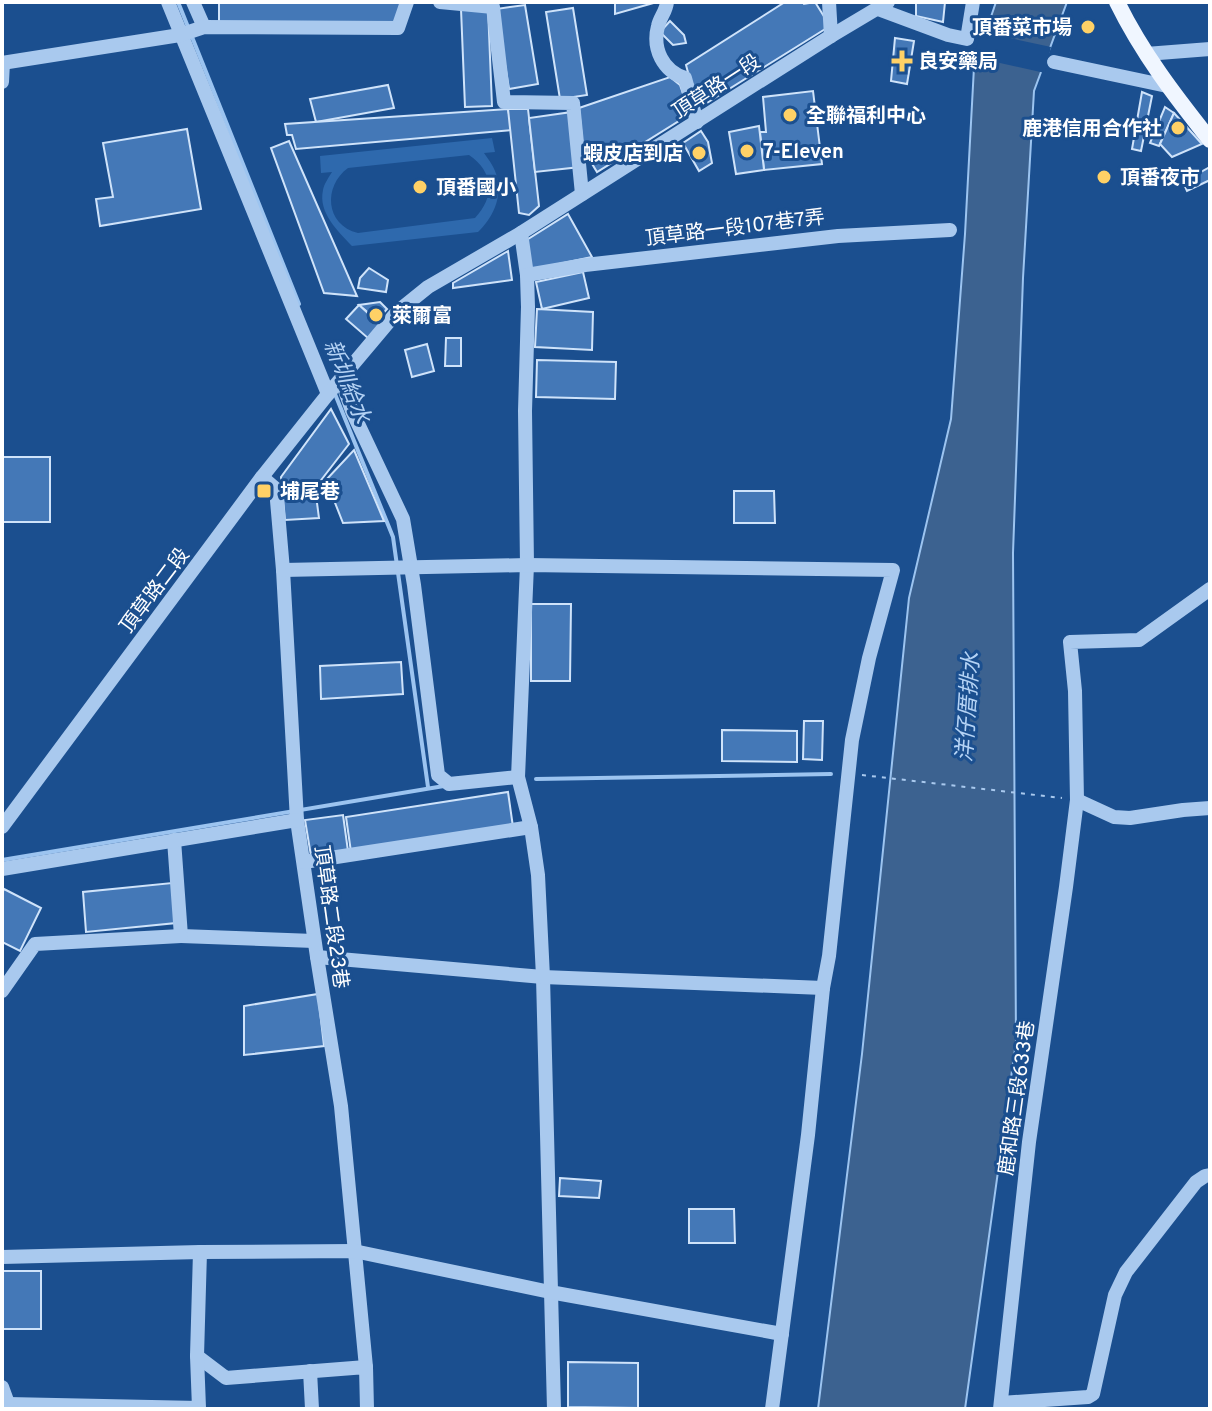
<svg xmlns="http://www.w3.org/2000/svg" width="1212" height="1411" font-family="Overpass,'Noto Sans TC',sans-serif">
<rect width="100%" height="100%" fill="#1b4f8f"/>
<path fill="#2e69ad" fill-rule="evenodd" d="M492,138L495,152L484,153C489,160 495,168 497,177C503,197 492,219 478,232L352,246C338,231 318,213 323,190C324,184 329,177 332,172L321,173L320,156ZM469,155C494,172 495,197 475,218L358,233C325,225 323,186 348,168Z"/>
<polygon fill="#3c6290" stroke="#9cc4f0" stroke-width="2" points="996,2 1067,2 1034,91 1023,278 1013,553 1016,1042 965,1409 818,1409 862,1054 909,598 951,419 965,234 974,67"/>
<polygon fill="#1b4f8f" points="982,32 1051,47 1045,73 973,57"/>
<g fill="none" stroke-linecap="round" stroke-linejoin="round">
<g stroke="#9cc4f0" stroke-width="4">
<polyline points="178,2 299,304"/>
<polyline points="335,394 393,537 428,787"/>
<polyline points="536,779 831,774"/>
<polyline points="2,860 444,786"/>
</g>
</g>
<g fill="#4478b7" stroke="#cfe3fa" stroke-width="2">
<polygon points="219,2 404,2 394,25 219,23"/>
<polygon points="615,2 657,2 615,14"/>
<polygon points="785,2 803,2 804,4 815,2 830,26 705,104 690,80 686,65"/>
<polygon points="916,2 945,2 943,22 916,16"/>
<polygon points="525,5 538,84 509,89 496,9"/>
<polygon points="488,8 492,106 465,107 461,9"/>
<polygon points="573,8 587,95 560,99 546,12"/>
<polygon points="670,21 684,35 686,43 673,45 660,32"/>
<polygon points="895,38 914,41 907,84 891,81"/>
<polygon points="670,77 680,85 690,114 597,172 583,149 579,108"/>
<polygon points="388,85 394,108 316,122 310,99"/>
<polygon points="813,91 822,164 764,170 760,132 766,132 763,97"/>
<polygon points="1142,92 1152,96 1141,151 1132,149"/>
<polygon points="1165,107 1174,113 1159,146 1150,143"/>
<polygon points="508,109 512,130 296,149 292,135 287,135 285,124"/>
<polygon points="508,109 528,109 539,206 529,215 519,213"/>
<polygon points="572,112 580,167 535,172 529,118"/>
<polygon points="1174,113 1202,144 1172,157 1160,144"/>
<polygon points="759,126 764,170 736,174 729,132"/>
<polygon points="187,129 201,209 100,226 96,199 113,197 103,143"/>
<polygon points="701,131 708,142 712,163 699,171 683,143"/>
<polygon points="289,141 357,296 324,293 271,148"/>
<polygon points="1210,167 1210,180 1187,191 1183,182"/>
<polygon points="568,214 592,257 530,270 525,241"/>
<polygon points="508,251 512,280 453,288 453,283"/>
<polygon points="369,268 388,280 386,292 358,288 360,278"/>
<polygon points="583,272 589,298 542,309 536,282"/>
<polygon points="380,302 387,309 377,320 359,305"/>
<polygon points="359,305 382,326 369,339 346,319"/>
<polygon points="537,309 593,312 592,350 535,347"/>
<polygon points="446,338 461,338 461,366 445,366"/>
<polygon points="427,344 434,371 412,377 405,350"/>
<polygon points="537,360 616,362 615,399 536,397"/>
<polygon points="331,409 349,444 315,488 319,518 285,520 281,477"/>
<polygon points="354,450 384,521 343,523 326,480"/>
<rect x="2" y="457" width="48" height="65"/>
<polygon points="734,491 774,491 775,523 734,523"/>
<polygon points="531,604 571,604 570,681 531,681"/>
<polygon points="401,662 403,694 321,699 320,666"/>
<polygon points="804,721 823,721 822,760 803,759"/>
<polygon points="722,730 797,731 797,762 722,761"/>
<polygon points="508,792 513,827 351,852 346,817"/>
<polygon points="343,815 348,851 311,856 305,820"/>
<polygon points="172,883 176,923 86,932 83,892"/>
<polygon points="4,889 41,908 20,951 2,942 2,894"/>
<polygon points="318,994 324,1046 244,1055 244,1006"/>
<polygon points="560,1178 601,1181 599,1198 559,1196"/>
<polygon points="689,1209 734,1209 735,1243 689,1243"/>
<rect x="2" y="1271" width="39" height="58"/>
<polygon points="568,1362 638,1363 638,1408 568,1407"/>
</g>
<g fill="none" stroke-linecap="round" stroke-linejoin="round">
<polyline stroke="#a9c9ee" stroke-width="2" stroke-dasharray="4 6" stroke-linecap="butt" points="862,775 1062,798"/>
<g stroke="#a9c9ee" stroke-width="14">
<polyline points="168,2 328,394"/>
<polyline points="193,2 204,27"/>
<polyline points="440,2 493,7 504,102 573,103 582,194"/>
<path d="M667,2C666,12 660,17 658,26C652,49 663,71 685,78L697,122"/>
<polyline points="829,2 831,36"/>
<polyline points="878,9 948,35 967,39 973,2"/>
<polyline points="1146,54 1210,49"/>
<polyline points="1054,62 1167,86"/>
<polyline points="2,63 180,35 204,27 398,28 407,2"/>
<polyline points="2,82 3,63"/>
<polyline points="521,233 527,275 528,307 525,411 527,565 518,777 531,827 538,875 543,977 554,1409"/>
<polyline points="527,275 585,265 838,236 950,230"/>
<polyline points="341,379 352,411 403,519 414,585 438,775 449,784 518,777"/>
<polyline points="262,477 276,489 283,570 297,820 317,957 341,1106 366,1367"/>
<polyline points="283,570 527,565 893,570 869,658 852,740 829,956 823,988 808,1135 772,1409"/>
<polyline points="1077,800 1114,817 1130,818 1183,810 1210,808"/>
<polyline points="2,827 262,477 328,394 397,312 428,287 521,233 831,36 888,2"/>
<polyline points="174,840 181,936 314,941"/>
<polyline points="304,862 531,827"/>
<polyline points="2,869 297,820"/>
<polyline points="317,957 543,977 823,988"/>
<polyline points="2,991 35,944 181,936"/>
<polyline points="200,1252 197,1356 226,1378 366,1367 367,1409"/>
<polyline points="2,1257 200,1252 354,1251 550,1292 782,1334"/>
<polyline points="310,1371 312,1409"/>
<polyline points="2,1387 10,1409"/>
<polyline points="1001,1403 1088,1397 1093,1394 1115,1295 1126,1272 1196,1182 1205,1176 1210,1175"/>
<polyline points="8,1404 199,1408 197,1356"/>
<polyline points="1000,1409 1029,1142 1066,887 1077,800 1075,691 1070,642 1139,640 1210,589"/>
</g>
<path stroke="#f0f6ff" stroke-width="16" d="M1117,2C1142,53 1175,96 1210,140"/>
</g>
<g fill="#ffd166" stroke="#1b4f8f" stroke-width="3">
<circle cx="1088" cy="27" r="8"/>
<path d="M898 49h8v8h8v8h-8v8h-8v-8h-8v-8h8z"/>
<circle cx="790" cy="115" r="8"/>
<circle cx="1178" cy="128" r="8"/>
<circle cx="747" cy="151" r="8"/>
<circle cx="699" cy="153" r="8"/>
<circle cx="1104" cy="177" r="8"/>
<circle cx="420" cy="187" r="8"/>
<circle cx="376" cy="315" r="8"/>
<rect x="256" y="483" width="16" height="16" rx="4"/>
</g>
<g text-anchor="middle" stroke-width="6" stroke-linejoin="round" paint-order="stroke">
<g font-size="20" font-weight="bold" fill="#fff" stroke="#1b4f8f" text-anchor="start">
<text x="1072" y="34" text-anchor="end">頂番菜市場</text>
<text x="918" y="68">良安藥局</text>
<text x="806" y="122">全聯福利中心</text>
<text x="1162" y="135" text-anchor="end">鹿港信用合作社</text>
<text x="763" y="158">7-Eleven</text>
<text x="683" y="160" text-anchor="end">蝦皮店到店</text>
<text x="1120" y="184">頂番夜市</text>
<text x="436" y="194">頂番國小</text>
<text x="392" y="322">萊爾富</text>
<text x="280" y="498">埔尾巷</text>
</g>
<g font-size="20" fill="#fff" stroke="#1b4f8f">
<text transform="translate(716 86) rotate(-33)" y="7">頂草路一段</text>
<text transform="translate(735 227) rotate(-7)" y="7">頂草路一段107巷7弄</text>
<text transform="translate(154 590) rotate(-53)" y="7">頂草路二段</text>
<text transform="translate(332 917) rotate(82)" y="7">頂草路二段23巷</text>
<text transform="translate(1016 1098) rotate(-82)" y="7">鹿和路三段633巷</text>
</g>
<g font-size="22" font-style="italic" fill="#b5d3f5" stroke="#1b4f8f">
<text transform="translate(348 381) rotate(68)" y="8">新圳給水</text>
<text transform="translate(967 707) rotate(-86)" y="8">洋仔厝排水</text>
</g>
</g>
<rect width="1212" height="1411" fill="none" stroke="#ffffff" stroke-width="8"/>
</svg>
